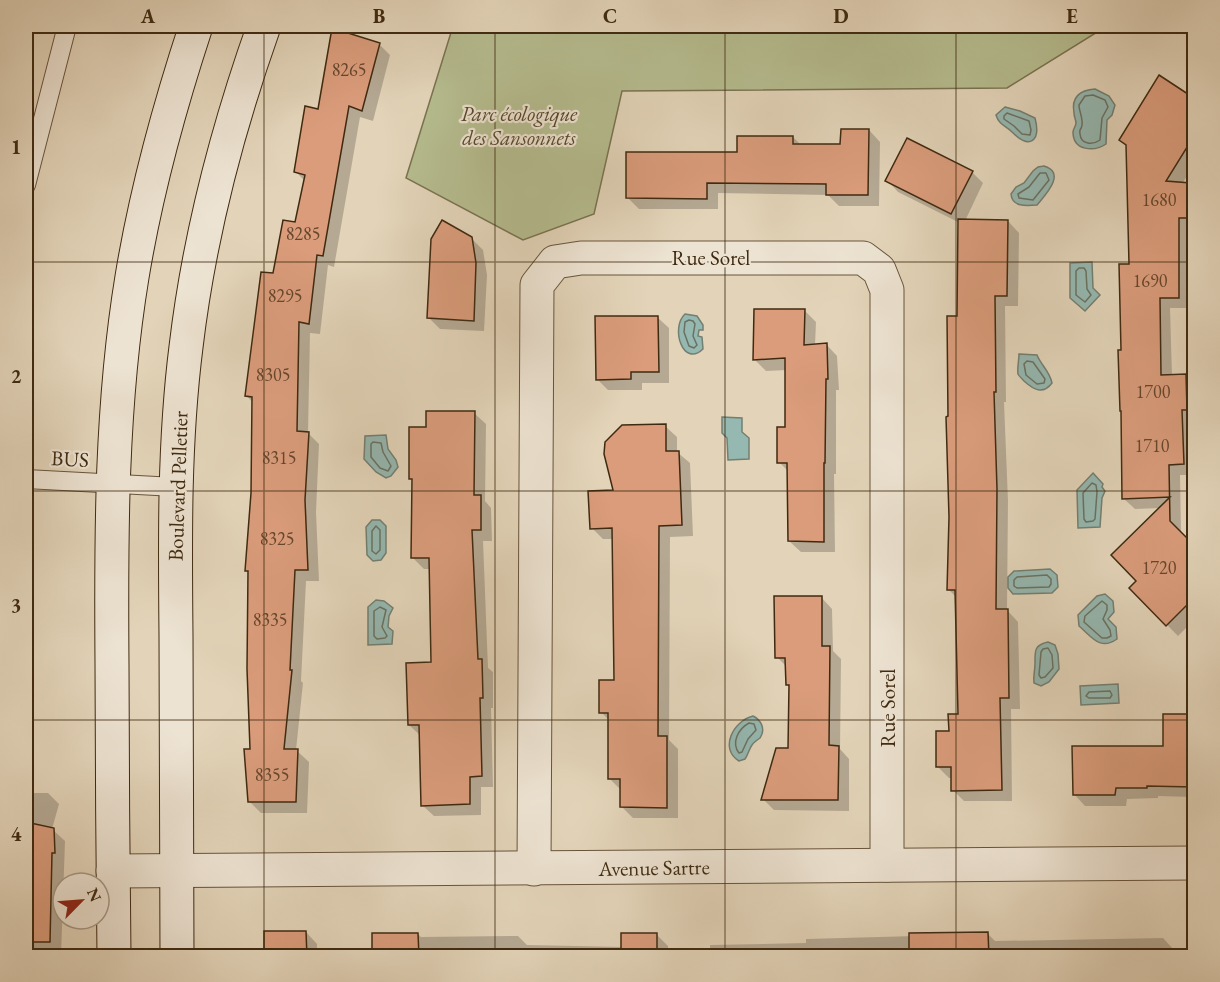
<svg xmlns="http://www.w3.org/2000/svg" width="1220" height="982" font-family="'EB Garamond',serif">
<rect width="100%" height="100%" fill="#e3d4b9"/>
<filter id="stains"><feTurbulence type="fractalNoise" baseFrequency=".00333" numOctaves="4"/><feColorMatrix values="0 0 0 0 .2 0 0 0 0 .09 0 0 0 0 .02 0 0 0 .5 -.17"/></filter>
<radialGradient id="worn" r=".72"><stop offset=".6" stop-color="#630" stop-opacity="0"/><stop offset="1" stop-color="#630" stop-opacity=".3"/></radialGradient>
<polygon fill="#b5bc8f" stroke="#7a7350" stroke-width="1.5" points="453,26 1107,26 1007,88 622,91 594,214 523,240 406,178"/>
<g fill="#95b8b1" stroke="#737f71" stroke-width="1.5">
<path d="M1095,89L1109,96L1115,105L1112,115L1107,120L1106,144C1094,152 1073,151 1073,132C1073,129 1076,126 1076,123C1076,120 1074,117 1074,113C1071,97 1080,90 1095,89Z"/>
<path d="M1005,107L1020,111L1035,118C1041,141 1030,150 1012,132C1006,126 999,125 996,115Z"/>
<path d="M1044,166C1067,173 1045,195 1037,205C1026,206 1012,207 1011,194L1016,187L1024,183L1033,171L1038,167Z"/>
<polygon points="1092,262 1093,288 1100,295 1085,311 1070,298 1070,263"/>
<path d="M685,314L697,316L703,325V330H699L698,336L702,337L703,349C683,368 670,328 685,314Z"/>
<path d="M1019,354L1037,355C1041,365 1050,372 1052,383C1043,395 1034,390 1024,381C1023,380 1019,376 1018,374C1017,369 1019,360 1019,354Z"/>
<polygon points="722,417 742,418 742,432 749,438 749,459 728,460 727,438 722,433"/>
<polygon points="386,435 388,449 396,460 398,467 391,476 386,478 376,472 364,459 365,436"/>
<polygon points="1093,473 1103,484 1102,487 1105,491 1102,498 1100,527 1078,528 1077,490"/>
<polygon points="372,520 380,520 386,526 386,553 381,560 373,561 367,555 366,527"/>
<polygon points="1050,569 1057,575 1058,587 1052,593 1013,594 1008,588 1008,577 1014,571"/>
<path d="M1105,594L1113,601L1114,612L1108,619L1116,627L1117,639C1100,651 1092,637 1079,626L1078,615L1097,596Z"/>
<polygon points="376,600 384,601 393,608 389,616 388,627 393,631 392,644 368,645 368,607"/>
<path d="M1048,642L1055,645L1058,654L1059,669L1049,682L1041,686L1034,683C1033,676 1035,671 1035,663C1035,651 1034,645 1048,642Z"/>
<polygon points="1118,684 1119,703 1081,705 1080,686"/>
<path d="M753,716C761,720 766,729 760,738C757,740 754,742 752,745C749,749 748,755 745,759L739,761C719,749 733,721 753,716Z"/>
</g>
<g fill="#0003">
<polygon points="379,44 390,55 373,121 360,117 334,267 328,265 320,334 310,333 308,433 319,444 316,512 319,581 306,581 301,681 303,683 296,750 309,762 307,813 261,813 249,801 252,751 249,572 247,570 253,493 253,403 247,396 274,275 296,223 306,182 296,172 319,111"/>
<polygon points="1160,77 1194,99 1194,165 1182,184 1190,184 1194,189 1194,229 1190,229 1190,308 1170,308 1172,376 1185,376 1194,385 1194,475 1180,475 1181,534 1194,547 1194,620 1178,636 1131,588 1138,581 1160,508 1135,509 1123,498 1123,351 1130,265 1128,147 1120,140"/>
<polygon points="869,130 880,142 879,206 839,206 828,195 718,193 718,209 639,209 627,197 739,154 793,137 801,145 842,146"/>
<polygon points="972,172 983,183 965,221 1008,221 1019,233 1018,306 1005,306 1006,402 1004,402 1008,501 1007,610 1018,622 1020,709 1011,709 1012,801 964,801 953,790 952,778 949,778 938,767 959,715 957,598 949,590 950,418 959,317 960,223 898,192 887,180"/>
<polygon points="472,239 483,250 487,275 484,331 440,329 429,318"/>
<polygon points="804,310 816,322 815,345 826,344 837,356 839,390 836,390 836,474 834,474 835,552 801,552 789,541 789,472 779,462 787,429 787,370 766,371 755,360"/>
<polygon points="657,317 669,328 669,383 642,383 642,390 608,390 597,379"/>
<polygon points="474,413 486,424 485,501 491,508 492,541 483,541 488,668 493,672 493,708 491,708 493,787 481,787 481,815 434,816 422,805 421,736 409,725 433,663 431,569 424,569 413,558 411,428 428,428"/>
<polygon points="665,426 677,437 677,452 690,463 693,536 670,537 669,740 678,749 678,818 633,818 622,807 622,791 610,779 610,721 601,712 615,681 614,539 603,539 592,528 615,491"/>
<polygon points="821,597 832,609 833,651 841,659 840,749 849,759 849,811 774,810 763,799 790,749 790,687 787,684 787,667 777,657"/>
<polygon points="1165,715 1194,715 1194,797 1158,796 1158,798 1127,799 1126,806 1085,806 1074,794 1164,747"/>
<polygon points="26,793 48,793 59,804 52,829 65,841 61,956 26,956"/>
<polygon points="306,932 317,944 317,956 266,956"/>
<polygon points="418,934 421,937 518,936 527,945 623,947 657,935 668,946 668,952 710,953 710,945 806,943 806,939 988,934 995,941 1163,938 1174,950 1174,956 374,956"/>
</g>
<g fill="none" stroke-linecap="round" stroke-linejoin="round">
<g stroke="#6a7161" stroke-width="1.5">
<path d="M1093,95L1105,100L1108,107L1102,118L1100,140C1093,145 1081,145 1080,134C1079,127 1081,132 1082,125C1083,118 1079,111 1079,105L1085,96Z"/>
<polygon points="1007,113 1029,121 1031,130 1030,135 1022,134 1014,126 1004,119 1004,116"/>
<polygon points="1040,173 1046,173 1049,180 1033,200 1019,198 1018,194 1029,187"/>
<polygon points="1079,268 1084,268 1086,271 1087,289 1091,295 1085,302 1076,295 1076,271"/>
<polygon points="689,320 693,321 695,324 693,336 697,345 694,348 689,346 684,332 685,322"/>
<polygon points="1027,361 1033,362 1045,379 1044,383 1037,384 1026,375 1024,364"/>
<polygon points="373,442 381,443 383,452 391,466 388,471 380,468 371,457 371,444"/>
<polygon points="1092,483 1096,485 1097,492 1095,519 1093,521 1086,522 1084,519 1083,493"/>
<polygon points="376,526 380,530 380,550 376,554 372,551 372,531"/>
<polygon points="1047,575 1051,579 1051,584 1049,587 1017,588 1014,586 1014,580 1017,577"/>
<polygon points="1102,601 1107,605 1107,610 1103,619 1110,630 1111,636 1107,638 1102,638 1084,622 1085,616"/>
<polygon points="380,607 386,610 382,627 387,636 385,638 377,639 374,636 374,611"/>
<polygon points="1048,648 1052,655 1053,668 1045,677 1041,678 1039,675 1041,652 1043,649"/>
<polygon points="1110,691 1112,695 1110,698 1089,698 1086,696 1089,692"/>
<path d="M749,723L754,724L756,730L748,739L742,752L739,753C731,743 738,729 749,723Z"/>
</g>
</g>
<g fill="#da9c7b" stroke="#3f2a11" stroke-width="1.5">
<polygon points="332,28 380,43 362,111 349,106 323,256 317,255 309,324 299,322 297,431 309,432 305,500 308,570 295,570 290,670 292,670 284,749 298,749 296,802 248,802 244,749 250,749 247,669 248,571 245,571 251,493 252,397 245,396 261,272 273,273 283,220 295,222 305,175 294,172 305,106 318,109"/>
<polygon points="1159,75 1194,98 1194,136 1166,181 1191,183 1190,218 1179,218 1179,298 1160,298 1161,375 1186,374 1187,410 1182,410 1184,464 1169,465 1170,521 1194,545 1194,598 1166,626 1129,588 1136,581 1111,555 1170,497 1122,499 1121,411 1120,411 1118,350 1121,350 1119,264 1129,264 1126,145 1119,140"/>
<polygon points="841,129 869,129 868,195 826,195 826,184 707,183 707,199 626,198 626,152 737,152 737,136 793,136 793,144 840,144"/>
<polygon points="907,138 973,171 951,214 885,181"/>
<polygon points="958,219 1008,220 1007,296 995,296 996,392 994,392 997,489 996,609 1008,609 1009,698 1000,698 1002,790 951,791 951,767 936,767 936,731 949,731 948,714 958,714 955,590 947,590 949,517 946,417 948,416 947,316 957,316"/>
<polygon points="442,220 472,237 476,263 474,321 427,318 431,239"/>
<polygon points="754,309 805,309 804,345 827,343 828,379 826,379 825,463 824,463 824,542 788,541 787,463 777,463 777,427 785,427 785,358 753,360"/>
<polygon points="595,316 658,316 659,372 631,372 631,379 596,380"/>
<polygon points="426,411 475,411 474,495 481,495 481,530 472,530 478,659 482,659 483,698 480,698 482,776 470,777 470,804 421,806 419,725 408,725 406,663 431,662 429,558 411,558 412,479 409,479 409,427 426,427"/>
<polygon points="666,424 666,451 679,451 682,525 659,526 658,736 667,736 667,808 620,807 620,779 608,779 608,713 599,713 599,680 614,680 612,528 590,529 588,491 613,490 604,454 605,442 622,425"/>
<polygon points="774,596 822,596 822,646 830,646 829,745 839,746 838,800 761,800 776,748 788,748 789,685 786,685 785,658 775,658"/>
<polygon points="1163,714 1194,714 1194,787 1147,786 1147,788 1116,788 1115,795 1073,795 1072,746 1163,746"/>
<polygon points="26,822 54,828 55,853 52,853 50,942 26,942"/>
<polygon points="264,931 306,931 307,957 264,957"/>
<polygon points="988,932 989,957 909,957 909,933"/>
<polygon points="372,933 418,933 419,957 372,957"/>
<rect x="621" y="933" width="36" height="24"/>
</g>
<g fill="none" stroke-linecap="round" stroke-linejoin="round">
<defs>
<g id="lane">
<polyline points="26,185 67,26"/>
<polyline points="26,479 175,487"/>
</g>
<g id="street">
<polyline points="534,869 537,285 555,262 581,258 863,258 879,270 887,290 887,865"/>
<polyline points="113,871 1194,863"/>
</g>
<g id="secondary">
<path d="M114,956C113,859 112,761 112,664C111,534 111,405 132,277C146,192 169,108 196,26"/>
<path d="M177,956C176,849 176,742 176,635C175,538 174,442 186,347C199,237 227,130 264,26"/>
</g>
</defs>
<use href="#lane" stroke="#68543b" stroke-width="20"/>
<use href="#street" stroke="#68543b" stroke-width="35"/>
<use href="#secondary" stroke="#3f2a11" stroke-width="35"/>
<use href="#lane" stroke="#ede3d2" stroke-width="18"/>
<use href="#street" stroke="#ede3d2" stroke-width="33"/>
<use href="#secondary" stroke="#ede3d2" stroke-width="33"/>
</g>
<path fill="none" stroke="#3f2a11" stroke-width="1.5" stroke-opacity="0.55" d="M264,26V956M495,26V956M725,26V956M956,26V956M26,262H1194M26,491H1194M26,720H1194"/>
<g text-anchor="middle" stroke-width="4.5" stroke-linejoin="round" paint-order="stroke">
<g font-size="18" fill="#66462c">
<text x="349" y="76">8265</text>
<text x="1159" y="206">1680</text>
<text x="303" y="240">8285</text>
<text x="1150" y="287">1690</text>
<text x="285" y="302">8295</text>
<text x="273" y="381">8305</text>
<text x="1153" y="398">1700</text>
<text x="1152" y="452">1710</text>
<text x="279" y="464">8315</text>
<text x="277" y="545">8325</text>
<text x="1159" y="574">1720</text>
<text x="270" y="626">8335</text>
<text x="272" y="781">8355</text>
</g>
<g font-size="21" font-style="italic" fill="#57472a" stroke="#ede3d2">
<text x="519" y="121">Parc écologique<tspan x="519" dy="24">des Sansonnets</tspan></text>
</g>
<g font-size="21" fill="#3f2a11" stroke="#ede3d2">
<text x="711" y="265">Rue Sorel</text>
<text transform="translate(70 459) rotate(3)" y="7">BUS</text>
<text transform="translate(178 486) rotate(-88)" y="7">Boulevard Pelletier</text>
<text transform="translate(888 708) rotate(-90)" y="7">Rue Sorel</text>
<text transform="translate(654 868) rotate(-1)" y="7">Avenue Sartre</text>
</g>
</g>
<rect width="1220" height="982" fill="none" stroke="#e3d4b9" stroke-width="66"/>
<g transform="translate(81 901) rotate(65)"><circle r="28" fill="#ede3d2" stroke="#a79985" stroke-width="1.5"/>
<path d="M0-4.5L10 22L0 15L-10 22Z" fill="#8f2418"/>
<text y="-9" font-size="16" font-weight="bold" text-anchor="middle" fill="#3f2a11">N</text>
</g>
<rect x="33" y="33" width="1154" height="916" fill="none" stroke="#3f2a11" stroke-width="2"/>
<g font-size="20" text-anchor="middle" font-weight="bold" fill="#3f2a11">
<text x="148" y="23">A</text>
<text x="379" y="23">B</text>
<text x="610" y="23">C</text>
<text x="841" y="23">D</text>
<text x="1072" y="23">E</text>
<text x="16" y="154">1</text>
<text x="16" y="383">2</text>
<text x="16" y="612">3</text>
<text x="16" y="841">4</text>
</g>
<rect width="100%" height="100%" filter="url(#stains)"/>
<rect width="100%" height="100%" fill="url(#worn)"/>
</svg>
